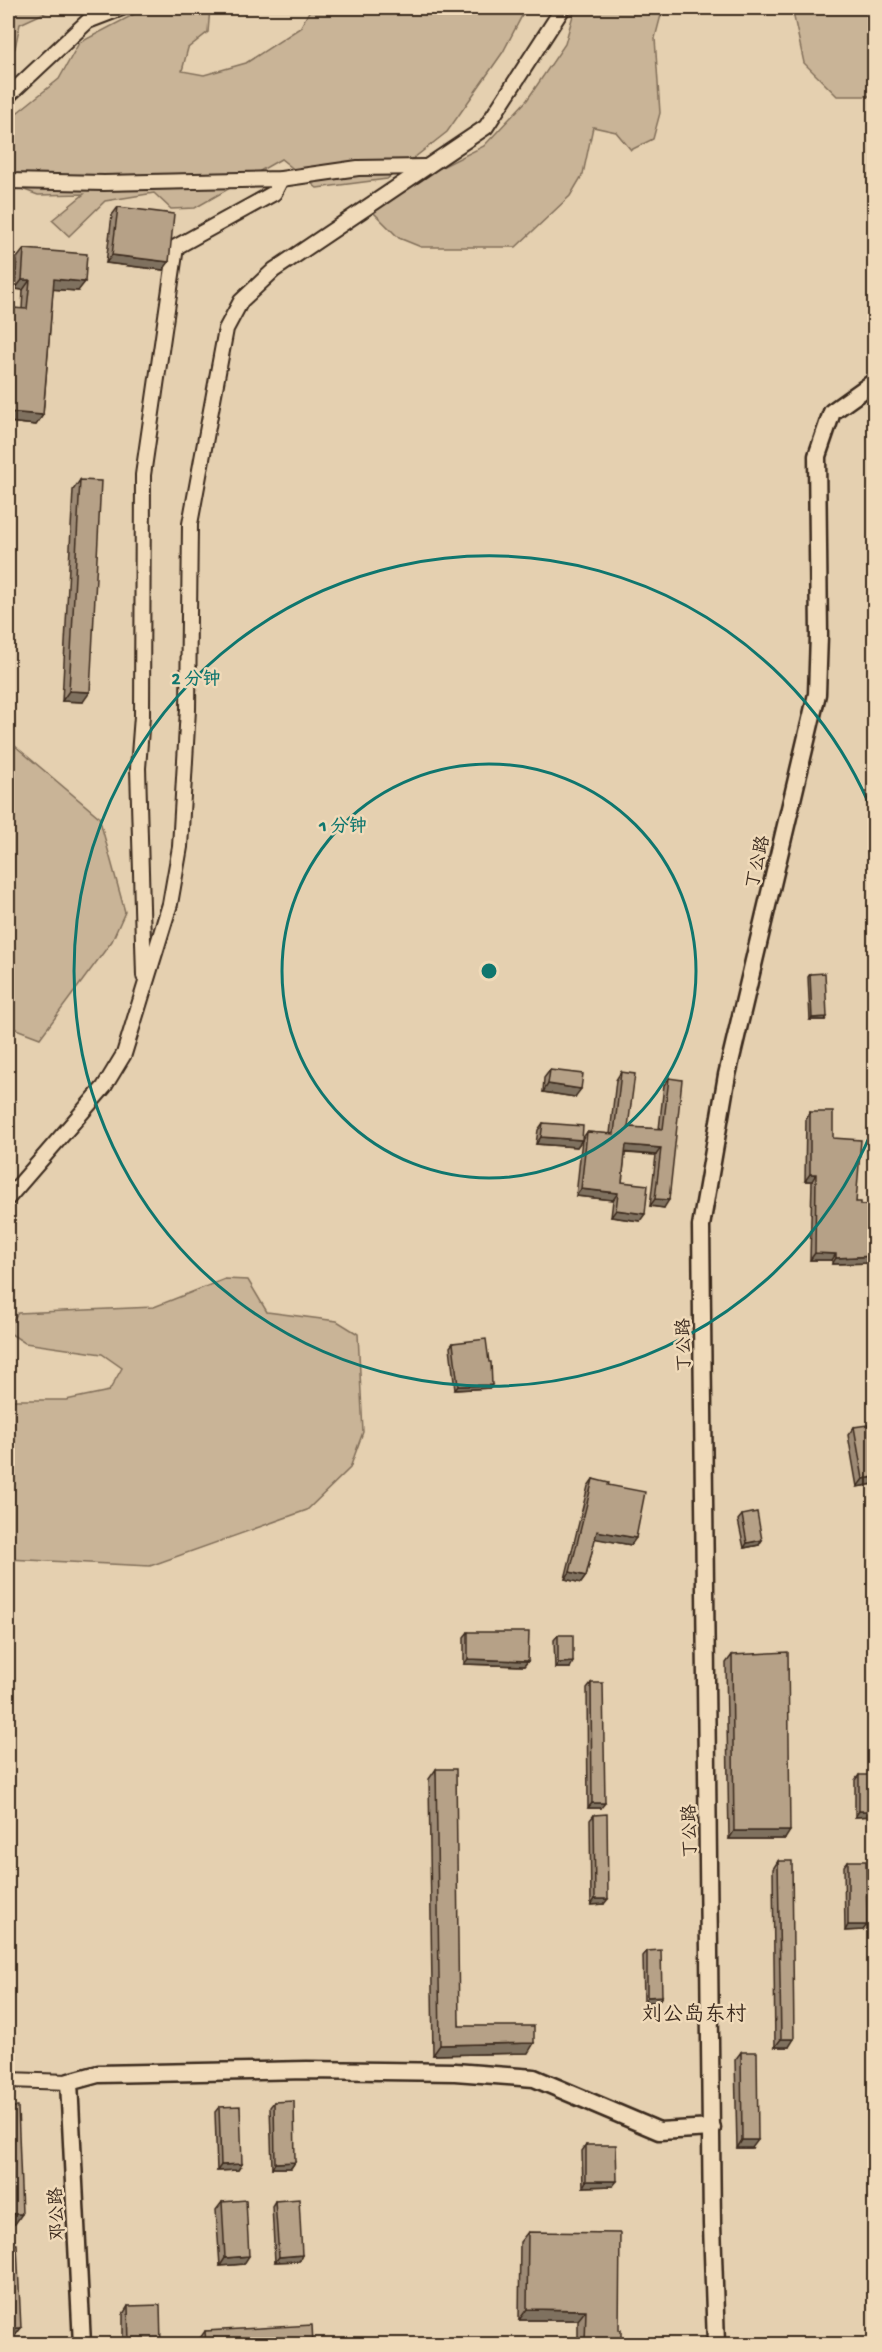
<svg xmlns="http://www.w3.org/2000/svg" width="882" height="2352" font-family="'Gochi Hand','LXGW WenKai TC',sans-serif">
<rect width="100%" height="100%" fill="#e5d0b0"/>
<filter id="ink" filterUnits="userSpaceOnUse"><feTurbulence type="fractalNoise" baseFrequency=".0167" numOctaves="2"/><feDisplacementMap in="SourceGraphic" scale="12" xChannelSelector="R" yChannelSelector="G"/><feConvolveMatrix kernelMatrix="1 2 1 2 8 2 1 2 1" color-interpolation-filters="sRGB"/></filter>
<g filter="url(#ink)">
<g fill="#c9b497" stroke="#826f5a" stroke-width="1.5">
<polygon points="8,8 55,8 20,24 15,48 8,57"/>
<polygon points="146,8 210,8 208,32 188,48 182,71 204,75 246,63 300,28 311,8 526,8 503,52 447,132 387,179 317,188 281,159 195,208 171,209 154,193 105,201 69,236 52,220 84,194 38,195 8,184 8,120 59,79 79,43"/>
<polygon points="575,8 680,8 661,15 655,38 660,113 653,139 631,150 616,132 593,127 583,174 570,196 516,247 421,247 399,238 372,211 408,184 484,146 527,100 565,44"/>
<polygon points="792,8 874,8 874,96 837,96 804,63"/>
<polygon points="8,740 99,817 125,912 112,941 40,1038 8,1026"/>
<polygon points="225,1279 248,1280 267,1312 337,1321 358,1334 363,1432 350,1468 307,1510 150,1566 8,1559 8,1400 66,1400 109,1391 122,1368 102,1354 25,1343 8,1332 8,1326 18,1313 154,1307"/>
</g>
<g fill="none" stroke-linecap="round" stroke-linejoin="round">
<defs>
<g id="minor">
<polyline points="8,96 88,21 122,8"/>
<polyline points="8,181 104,183 281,179 358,168 425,167"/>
<polyline points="144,976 138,768 142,716 143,475 176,247 274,193 281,179"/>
<polyline points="8,1198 104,1087 124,1054 170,904 180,847 188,709 190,524 226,329 241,301 274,270 486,127 563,8"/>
<polyline points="8,2080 69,2082"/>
</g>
<g id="tertiary">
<polyline points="82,2344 69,2082 98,2074 307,2070 455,2072 534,2078 659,2131 712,2128"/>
<polyline points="716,2344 712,2224 701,1226 727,1075 817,694 819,635 817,456 832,412 874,382"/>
</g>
</defs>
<use href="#minor" stroke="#3b2a1e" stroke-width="18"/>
<use href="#tertiary" stroke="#3b2a1e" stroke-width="21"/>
<use href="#minor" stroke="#f0dab9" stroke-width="14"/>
<use href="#tertiary" stroke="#f0dab9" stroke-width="16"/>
</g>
<g fill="#9d8a74" stroke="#3b2a1e" stroke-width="1.5">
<polygon points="118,207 163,270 106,263 112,215"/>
<polygon points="24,249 78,291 53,289 43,415 36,425 8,422 8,312 11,308 22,309 23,290 15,289 17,258"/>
<polygon points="80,480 83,702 62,701 73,490"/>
<polygon points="810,974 825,1020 810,1020 808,977"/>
<polygon points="550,1070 575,1097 543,1092 544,1078"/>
<polygon points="621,1072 628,1127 659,1129 664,1085 669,1078 664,1208 650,1206 656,1155 625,1153 622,1182 640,1221 611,1217 613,1200 576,1196 582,1139 587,1132 610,1134 616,1080"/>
<polygon points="810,1112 833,1138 856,1202 861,1205 874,1205 874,1263 832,1264 832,1260 810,1260 812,1181 805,1181 806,1118"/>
<polygon points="543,1123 582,1140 577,1147 536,1144 538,1130"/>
<polygon points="453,1343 490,1388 455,1390 450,1347"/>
<polygon points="854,1427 874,1484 857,1487 848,1435"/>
<polygon points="593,1479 608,1485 631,1545 595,1538 586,1576 581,1583 565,1579 588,1486"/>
<polygon points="742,1515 759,1545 744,1548 738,1520"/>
<polygon points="468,1632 528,1661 524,1666 464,1664 464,1637"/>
<polygon points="558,1635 570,1668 555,1668 554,1640"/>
<polygon points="732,1655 785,1839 729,1839 726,1663"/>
<polygon points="591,1683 601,1808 588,1808 587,1688"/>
<polygon points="436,1769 459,2026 528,2053 433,2055 429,1779"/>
<polygon points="859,1775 874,1816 855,1817 855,1780"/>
<polygon points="594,1815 604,1904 591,1905 590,1820"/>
<polygon points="778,1861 789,2047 775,2047 773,1869"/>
<polygon points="848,1861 867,1925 863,1930 845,1931 844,1866"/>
<polygon points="647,1951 662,1996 658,2002 644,2002 643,1956"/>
<polygon points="741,2052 752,2148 737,2148 735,2060"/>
<polygon points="274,2102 295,2162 291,2168 272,2168 270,2107"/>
<polygon points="219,2107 242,2164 238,2170 217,2171 215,2112"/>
<polygon points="586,2145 613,2186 583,2187 582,2151"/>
<polygon points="275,2201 302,2255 299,2261 275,2262 272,2206"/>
<polygon points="222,2202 244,2264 220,2266 216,2210"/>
<polygon points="528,2232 619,2330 621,2344 578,2344 578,2320 519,2320 520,2242"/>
<polygon points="128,2306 161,2344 123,2344 123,2314"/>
<polygon points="205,2331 313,2344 198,2344 198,2341"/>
</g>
<g fill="#7f715e" stroke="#3b2a1e" stroke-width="1.5">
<polygon points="112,255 169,262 163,270 106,263"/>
<polygon points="54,279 85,282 78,291 47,289"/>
<polygon points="22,280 30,280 23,290 15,289"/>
<polygon points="8,412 43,415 36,425 8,422"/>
<polygon points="69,691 90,692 83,702 62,701"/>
<polygon points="827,1017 825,1020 810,1020 812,1018"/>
<polygon points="548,1084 581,1089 575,1097 543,1092"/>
<polygon points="541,1137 582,1140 577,1147 536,1144"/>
<polygon points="626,1145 661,1148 656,1155 621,1152"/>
<polygon points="810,1174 816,1174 812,1181 805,1181"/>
<polygon points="581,1189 618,1193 613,1200 576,1196"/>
<polygon points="655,1199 669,1200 664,1208 650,1206"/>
<polygon points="616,1210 645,1214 640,1221 611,1217"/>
<polygon points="815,1253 836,1254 832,1260 810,1260"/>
<polygon points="874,1256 874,1263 832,1264 836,1258"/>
<polygon points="492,1385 490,1388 455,1390 458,1386"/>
<polygon points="874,1477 874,1484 857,1487 863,1479"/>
<polygon points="597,1531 636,1538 631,1545 592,1538"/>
<polygon points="762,1540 759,1545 744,1548 747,1543"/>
<polygon points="570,1572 586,1576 581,1583 565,1579"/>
<polygon points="468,1659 528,1661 524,1666 464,1664"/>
<polygon points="573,1662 570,1668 555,1668 558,1663"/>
<polygon points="592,1803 605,1803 601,1808 588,1808"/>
<polygon points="859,1811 874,1811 874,1816 855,1817"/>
<polygon points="734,1831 790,1831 785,1839 729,1839"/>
<polygon points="595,1899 608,1899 604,1904 591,1905"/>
<polygon points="848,1925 867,1925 863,1930 845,1931"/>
<polygon points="662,1996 658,2002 644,2002 647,1997"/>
<polygon points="781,2039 794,2039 789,2047 775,2047"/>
<polygon points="534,2043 528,2053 433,2055 440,2045"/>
<polygon points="742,2140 758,2140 752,2148 737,2148"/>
<polygon points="295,2162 291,2168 272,2168 275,2163"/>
<polygon points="242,2164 238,2170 217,2171 221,2165"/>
<polygon points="586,2181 617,2181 613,2186 583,2187"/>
<polygon points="8,2214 22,2214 15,2224 8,2225"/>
<polygon points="302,2255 299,2261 275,2262 279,2257"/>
<polygon points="249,2256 244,2264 220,2266 225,2258"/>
<polygon points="527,2309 586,2310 578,2320 519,2320"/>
<polygon points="8,2328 21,2328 15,2336 8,2336"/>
</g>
<g fill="#b6a187" stroke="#3b2a1e" stroke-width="1.5">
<polygon points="118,207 174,214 169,262 112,255"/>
<polygon points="24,249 87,254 85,282 54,279 43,415 8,412 8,344 11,308 27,309 30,280 22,280"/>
<polygon points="80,480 101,481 90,692 69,691"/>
<polygon points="825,973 827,1017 812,1018 810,974"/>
<polygon points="550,1070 583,1074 581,1089 548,1084"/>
<polygon points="621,1072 635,1074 628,1127 663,1129 669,1078 682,1080 669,1200 655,1199 661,1148 626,1145 622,1182 648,1185 645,1214 616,1210 618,1193 581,1189 587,1132 614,1134"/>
<polygon points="810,1112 833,1112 833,1138 861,1140 856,1202 861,1202 861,1205 874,1205 874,1256 836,1258 836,1254 815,1253 816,1174 810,1174"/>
<polygon points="543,1123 583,1126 582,1140 541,1137"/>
<polygon points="486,1339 489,1362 491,1362 492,1385 458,1386 453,1343"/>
<polygon points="874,1424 874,1477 863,1479 854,1427"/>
<polygon points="593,1479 609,1483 608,1485 645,1492 636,1538 597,1531 586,1576 570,1572"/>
<polygon points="757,1512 762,1540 747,1543 742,1515"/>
<polygon points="468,1632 529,1632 528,1661 468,1659"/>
<polygon points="558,1635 573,1635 573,1662 558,1663"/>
<polygon points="788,1652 790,1831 734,1831 732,1655"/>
<polygon points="591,1683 603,1683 605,1803 592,1803"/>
<polygon points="436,1769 456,1769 459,2026 534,2026 534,2043 440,2045"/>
<rect x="859" y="1775" width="15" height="36"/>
<polygon points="607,1814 608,1899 595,1899 594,1815"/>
<polygon points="778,1861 792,1861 794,2039 781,2039"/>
<polygon points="848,1861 866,1861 867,1925 848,1925"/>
<polygon points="661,1950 662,1996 647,1997 647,1951"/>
<polygon points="741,2052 757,2052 758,2140 742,2140"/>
<polygon points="294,2101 295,2162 275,2163 274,2102"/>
<polygon points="240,2106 242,2164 221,2165 219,2107"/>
<polygon points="8,2107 18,2107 22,2214 8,2214"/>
<polygon points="586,2145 616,2145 617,2181 586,2181"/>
<polygon points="299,2199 302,2255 279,2257 275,2201"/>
<polygon points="246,2200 249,2256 225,2258 222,2202"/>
<polygon points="528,2232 620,2233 619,2330 621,2330 621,2344 585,2344 586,2310 527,2309"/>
<polygon points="8,2244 17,2244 21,2328 8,2328"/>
<polygon points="160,2305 161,2344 129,2344 128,2306"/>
<polygon points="312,2325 313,2344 206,2344 205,2331"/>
</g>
</g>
<g fill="none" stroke="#0f766e" stroke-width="3">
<circle cx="489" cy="971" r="207"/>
<path d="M874 1126A415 415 0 1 1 874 816"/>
</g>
<g text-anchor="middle" stroke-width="5" stroke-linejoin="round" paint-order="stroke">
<g font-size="18" fill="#3b2a1e" stroke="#f0dab9">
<text transform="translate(757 862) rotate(-77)" y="6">丁公路</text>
<text transform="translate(683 1345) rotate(-91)" y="6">丁公路</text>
<text transform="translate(689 1831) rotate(-91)" y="6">丁公路</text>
<text transform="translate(56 2214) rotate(-93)" y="6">邓公路</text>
</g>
<g font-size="21" fill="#3b2a1e" stroke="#f0dab9">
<text x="694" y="2020">刘公岛东村</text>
</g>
</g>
<circle cx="489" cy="971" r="9" fill="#0f766e" stroke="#f0dab9" stroke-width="3"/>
<g font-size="18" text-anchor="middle" font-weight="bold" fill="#0f766e" stroke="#f0dab9" stroke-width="5" stroke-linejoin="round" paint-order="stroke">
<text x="196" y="684">2 分钟</text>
<text x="343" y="831">1 分钟</text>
</g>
<rect width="882" height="2352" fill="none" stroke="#f0dab9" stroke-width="30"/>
<rect x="15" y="15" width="852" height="2322" fill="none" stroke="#3b2a1e" stroke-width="2" filter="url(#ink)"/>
</svg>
